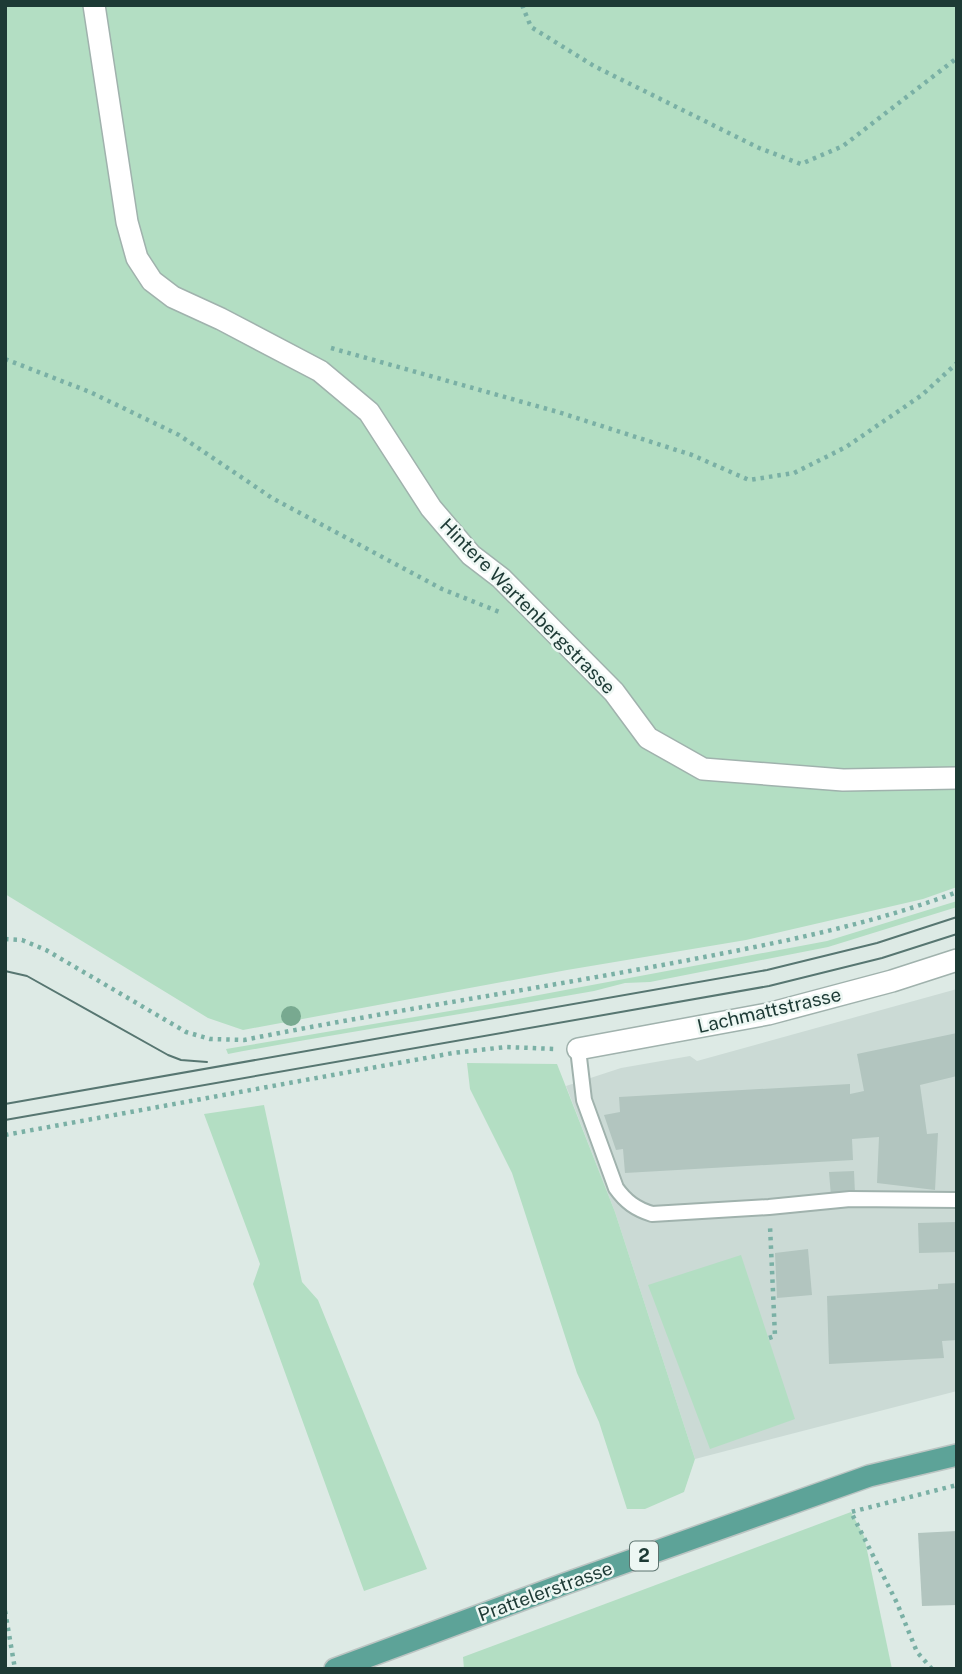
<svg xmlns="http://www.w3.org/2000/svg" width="962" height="1674" font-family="'Public Sans',sans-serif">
<rect width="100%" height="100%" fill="#ddeae5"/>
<polygon fill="#cbdad5" points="957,989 957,1391 695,1459 615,1212 566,1086 621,1068 690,1056 697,1061"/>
<g fill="#b3dec3">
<polygon points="5,5 957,5 957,887 923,899 746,940 567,970 243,1030 208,1018 5,894"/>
<path d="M957,901V907L828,947L650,982L625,983L594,991C472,1013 350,1031 228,1054L226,1049L491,1004L827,941Z"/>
<polygon points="467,1063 557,1064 615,1212 695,1459 684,1492 645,1509 627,1509 599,1422 577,1373 512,1173 470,1089"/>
<polygon points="264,1105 302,1282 318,1300 427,1569 364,1591 253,1284 260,1264 204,1114"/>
<polygon points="741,1255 795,1419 710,1449 648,1285"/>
<polygon points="851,1512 864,1536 892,1669 464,1669 463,1657"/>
</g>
<g fill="#b2c5bf">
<polygon points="957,1033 957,1076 920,1085 927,1134 938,1133 935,1190 877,1183 879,1137 852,1139 853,1160 625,1173 623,1149 616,1150 604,1115 620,1112 619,1097 850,1084 850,1094 864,1091 857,1054"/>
<polygon points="854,1171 855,1194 831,1196 829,1172"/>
<polygon points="957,1222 957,1252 919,1253 918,1223"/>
<polygon points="808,1249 812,1295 777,1298 775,1253"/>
<polygon points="957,1283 957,1340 942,1341 944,1358 829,1364 827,1296 938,1289 938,1284"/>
<polygon points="957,1531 957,1605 922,1606 918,1533"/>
</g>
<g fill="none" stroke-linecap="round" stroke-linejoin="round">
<defs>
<path id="service" d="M578,1049L584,1100L616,1188C626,1202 636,1209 652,1214L769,1207L850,1199L957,1200"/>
<g id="minor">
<polyline points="94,5 127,222 137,258 152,281 173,297 221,319 320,371 369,412 431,508 471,555 501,578 614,692 648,738 703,769 843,780 957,778"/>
<polyline points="578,1049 768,1014 892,981 957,960"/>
</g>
<polyline id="primary" points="335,1669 567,1583 869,1476 957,1455"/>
</defs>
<use href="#service" stroke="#a0b2ad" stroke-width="18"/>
<use href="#minor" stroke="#a0b2ad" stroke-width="24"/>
<use href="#primary" stroke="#bbc4c2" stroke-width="24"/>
<g stroke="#7ab0a5" stroke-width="4.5" stroke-dasharray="3.5 5" stroke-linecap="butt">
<polyline points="522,5 531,27 594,66 759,148 801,164 843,146 957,58"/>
<polyline points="331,348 558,412 692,455 749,480 794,473 846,447 922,395 957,363"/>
<polyline points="5,359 90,392 179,435 272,498 442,589 502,613"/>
<path d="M5,939L22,940L46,950L186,1032L210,1039L244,1040C393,1010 544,988 694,959C782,942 873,924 957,892"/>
<polyline points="5,1135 453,1053 506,1047 556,1049"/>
<polyline points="769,1338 775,1336 770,1226"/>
<polyline points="5,1611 15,1669"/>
<polyline points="932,1669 917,1652 897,1603 851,1512 957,1485"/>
</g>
<use href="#service" stroke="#fff" stroke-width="14"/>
<use href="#minor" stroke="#fff" stroke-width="21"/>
<use href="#primary" stroke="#5da398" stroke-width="21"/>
<g stroke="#577671" stroke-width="2">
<polyline points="5,971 27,976 168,1055 181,1060 207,1062"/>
<polyline points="5,1104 767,970 877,943 957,917"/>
<polyline points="5,1120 769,986 882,958 957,934"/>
</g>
</g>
<circle fill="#78a990" cx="291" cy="1016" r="10"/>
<g text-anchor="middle" stroke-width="5" stroke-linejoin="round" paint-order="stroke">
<rect fill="#edf7f3" stroke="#5b736e" stroke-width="2" x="630" y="1541.5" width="28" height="29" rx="5"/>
<g font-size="18" font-weight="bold" fill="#1d3a35">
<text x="644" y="1562">2</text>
</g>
<g font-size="19" fill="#1d3a35" stroke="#edf7f3">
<text transform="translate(528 606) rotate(45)" y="7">Hintere Wartenbergstrasse</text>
<text transform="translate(769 1010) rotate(-13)" y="7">Lachmattstrasse</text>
<text transform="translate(545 1591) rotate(-20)" y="7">Prattelerstrasse</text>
</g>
</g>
<rect width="962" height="1674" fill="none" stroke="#1d3a35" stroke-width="14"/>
</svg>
